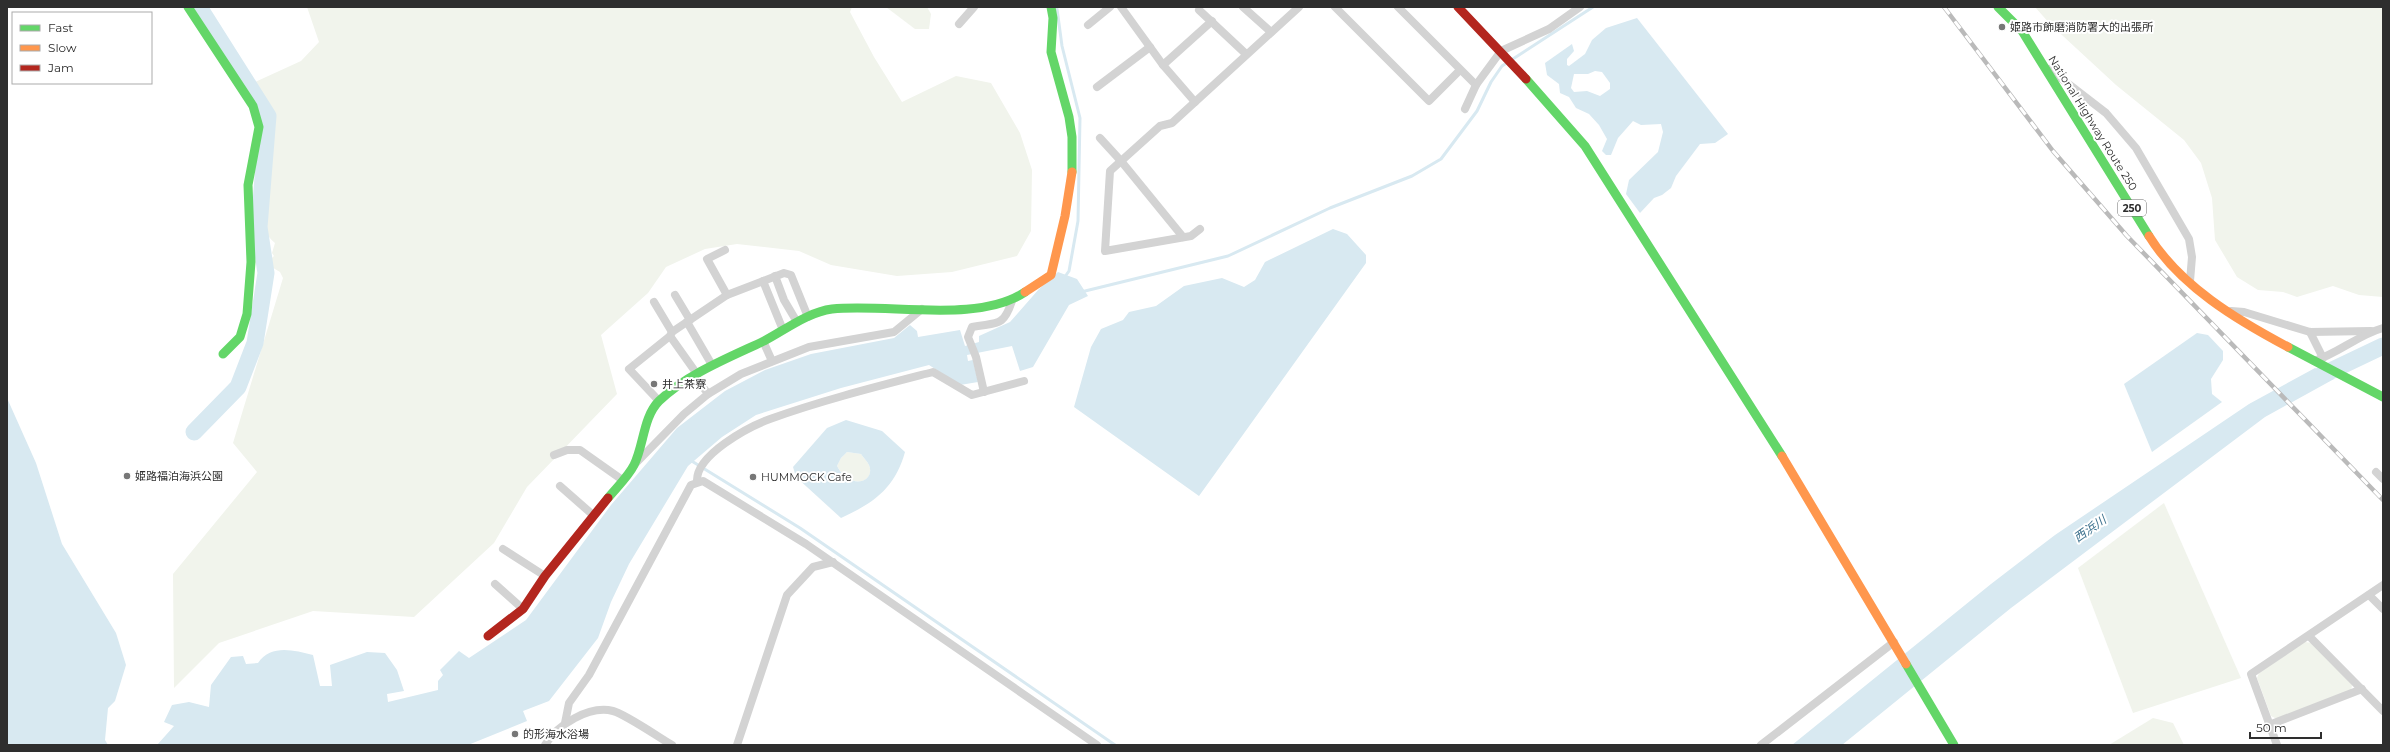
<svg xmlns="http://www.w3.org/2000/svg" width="2390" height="752" font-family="Montserrat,'Noto Sans JP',sans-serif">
<rect width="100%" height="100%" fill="#fff"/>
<g fill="#f1f4ec">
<path d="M307,7H852L850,12L874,57L902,102L956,76L991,83L1020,133L1032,170L1031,231L1017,256L952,272L897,276L831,265L799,251L737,244L705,249L666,267L648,293L601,335L617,394L527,487L494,543L414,617L313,611L219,643L174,688L173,574L257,472L233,443L283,278L280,272L270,266V260L274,256L272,253L275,243C261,230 263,226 264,209C265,198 265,189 267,177L265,174L267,159L272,156L271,149L275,124L272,115L253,83L301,61L319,42Z"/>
<polygon points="886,7 927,7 931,14 929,29 915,29"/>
<polygon points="2035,7 2383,7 2383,297 2359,295 2333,286 2297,297 2283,292 2258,290 2237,277 2215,240 2212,198 2201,163 2184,140 2116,85 2050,24"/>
<path d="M847,452L861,454C863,457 867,461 869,465C876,482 851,491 837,466L841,458Z"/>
<polygon points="2164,503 2241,678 2133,713 2078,568"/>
<polygon points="2305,642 2312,643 2352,685 2351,691 2277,719 2271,716 2257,678 2259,673"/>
<polygon points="2153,718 2173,723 2184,745 2109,745"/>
</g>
<g fill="#d8e9f1" fill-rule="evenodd">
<path d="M1637,18L1728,134L1715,143L1700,144L1676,176L1671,188L1662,195L1654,198L1640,213L1626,194L1629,180L1658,152L1663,132L1661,124L1641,125L1633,121L1618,138L1611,155H1606L1602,151L1607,139L1599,125L1589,114L1576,108L1569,97L1560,93L1559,84L1547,75L1545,63L1572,44L1574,51L1567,59V65L1569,66L1585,54L1592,40L1606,28ZM1595,71L1602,72L1610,83V89L1600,96L1587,91L1574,92L1571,88L1574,74H1588Z"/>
<polygon points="1333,229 1347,234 1366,255 1366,263 1199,496 1074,407 1091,347 1101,329 1123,320 1129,312 1156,306 1184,286 1222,278 1244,287 1255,280 1265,262"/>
<path d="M1058,272L1077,279L1088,296L1069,305L1033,367L1020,371L1012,346L967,355L968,361L973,360L978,382L960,385L929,365L841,388L756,415L722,437L688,466L629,564L611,602L598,638L549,701L523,711L527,721L468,745H157L174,726L164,722L172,705L189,702L209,707L211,685L231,657L243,656L246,664L258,663C271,644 293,650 313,655L320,686H332L330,665L367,652L385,653L397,670L404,691L387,694L388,702L438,690V681L443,675L440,670L459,651L469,658L526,620L611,505L677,428L725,391L765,370L811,354L894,338L910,325L917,331L918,337L960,330L965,346L979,342V336L1010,322L1039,289Z"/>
<polygon points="2197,333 2208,335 2223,351 2223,360 2211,379 2212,394 2222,402 2152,452 2124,384"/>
<polygon points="2315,368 2334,379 2265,417 2011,608 1842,745 1792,745 1991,584 2055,535 2249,404"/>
<polygon points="7,398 36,463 62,544 116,633 126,665 115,701 108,708 105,740 108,745 7,745"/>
<path d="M846,420L882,431L905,452C895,488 874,503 841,518L796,477L793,467L827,428ZM847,452L861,454C863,457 867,461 869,465C876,482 850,491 837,466L841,458Z"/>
</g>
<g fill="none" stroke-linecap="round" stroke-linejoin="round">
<g stroke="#d8e9f1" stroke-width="3">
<polyline points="1057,9 1062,46 1080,118 1078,221 1069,271 1064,278"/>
<polyline points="1081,292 1228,256 1330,208 1412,176 1441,159 1477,111 1491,82 1502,66 1593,7"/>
<polyline points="690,460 800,528 1115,745"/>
</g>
<g stroke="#d8e9f1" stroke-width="17">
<polyline points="2320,376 2383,346"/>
<polyline points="194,432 238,387 255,343 266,273 259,227 268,116 199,7"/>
</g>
<g stroke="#d3d3d3" stroke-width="8">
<polyline points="1121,7 1163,65"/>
<polyline points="1243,7 1271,32"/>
<polyline points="1335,7 1429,101 1460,70"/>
<polyline points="1398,7 1476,85"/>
<polyline points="1199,10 1246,54"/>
<polyline points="959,24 974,7"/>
<polyline points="1088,25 1110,7"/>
<polyline points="2049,69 2106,113 2136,148 2189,239 2192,257 2190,281"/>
<polyline points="1097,87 1150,47"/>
<polyline points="1195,102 1163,65 1212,21"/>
<polyline points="1465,109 1476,85 1501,51 1549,29 1580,7"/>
<polyline points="1100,138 1121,161 1183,237"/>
<polyline points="1200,229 1191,236 1105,251 1110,171 1160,126 1172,123 1299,7"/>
<polyline points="725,250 707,259 727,295"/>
<polyline points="775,276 784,300 797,322"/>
<polyline points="763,281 783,330"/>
<polyline points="675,295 690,320"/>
<polyline points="654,302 672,332"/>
<polyline points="2231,311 2244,312 2310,332 2371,331"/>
<polyline points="687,322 712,365"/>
<polyline points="2310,332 2323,358"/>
<polyline points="670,336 697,374"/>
<polyline points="763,341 772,361"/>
<path d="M2314,361C2339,353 2358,335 2383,328"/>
<polyline points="695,376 708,394"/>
<path d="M984,392L976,357L968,337L972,327C997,322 1003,328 1012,301"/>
<polyline points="659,401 629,369 670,336 672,332 727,295 784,273 791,275 808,317"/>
<polyline points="554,455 567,450 580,450 621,479"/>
<polyline points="635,464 684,414 708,394 741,374 809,347 894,332 922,309"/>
<polyline points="2376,472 2383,479"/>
<path d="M697,481C696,455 748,427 770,419C823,400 879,386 933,372L972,395L1024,381"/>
<polyline points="560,486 593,515"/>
<polyline points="503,549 545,576"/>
<polyline points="495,584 523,609"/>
<polyline points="2369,595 2383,609"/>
<polyline points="2309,636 2383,711"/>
<polyline points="565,723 569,703 589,675 691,485 703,481 806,544 1097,745"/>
<polyline points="2269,725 2362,689"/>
<path d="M545,745C557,725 589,705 613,711C625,714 660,738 672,745"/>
<polyline points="737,745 787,595 813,567 833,562"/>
<polyline points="1761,745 1894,642"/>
<polyline points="2277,745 2251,674 2383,585"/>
</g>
<g stroke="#63d668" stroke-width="9">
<polyline points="188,7 253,106 259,127 248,185 251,262 247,314 240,337 223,354"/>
<polyline points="1051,7 1053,18 1051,52 1069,117 1072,137 1072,172"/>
<polyline points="1998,7 2022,31 2149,236"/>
<polyline points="1526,79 1585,146 1782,456"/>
<polyline points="2288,347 2383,397"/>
<path d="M608,498C616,488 628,477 634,465C644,445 643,417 659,401C687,374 730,357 764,341C785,330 808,312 832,309C888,303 978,324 1025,292"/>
<polyline points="1906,664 1954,745"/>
</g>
<g stroke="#ff974d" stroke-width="9">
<path d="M2149,236C2180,286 2237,320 2288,347"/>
<polyline points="1025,292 1051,275 1065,216 1072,172"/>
<polyline points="1782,456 1906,664"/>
</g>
<g stroke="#b3261e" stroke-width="9">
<polyline points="1458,7 1526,79"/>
<polyline points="488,636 523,609 545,576 608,498"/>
</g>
<defs>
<polyline id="rail" points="1944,7 2053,151 2127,236 2383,500"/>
</defs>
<use href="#rail" stroke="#bababa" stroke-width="4.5"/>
<use href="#rail" stroke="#fff" stroke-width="3" stroke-dasharray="9" stroke-linecap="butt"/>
</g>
<g fill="#777" stroke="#fff" stroke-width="1.5">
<circle cx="2002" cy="27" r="4"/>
<circle cx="654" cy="384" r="4"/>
<circle cx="127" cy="476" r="4"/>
<circle cx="753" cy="477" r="4"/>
<circle cx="515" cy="734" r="4"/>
</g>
<g text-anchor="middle" stroke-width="4" stroke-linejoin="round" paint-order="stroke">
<rect fill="#fff" stroke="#6d6d6d" stroke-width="1" x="2118" y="200" width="28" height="16" rx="3"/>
<g font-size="10" font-weight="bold" fill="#2e2e2e">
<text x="2132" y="212">250</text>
</g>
<g font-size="11" fill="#2e2e2e" stroke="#fff" text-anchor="start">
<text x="2010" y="31">姫路市飾磨消防署大的出張所</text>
<text x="662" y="388">井上茶寮</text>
<text x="135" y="480">姫路福泊海浜公園</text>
<text x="761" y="481">HUMMOCK Cafe</text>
<text x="523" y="738">的形海水浴場</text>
</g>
<g font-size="11" fill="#2e2e2e" stroke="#fff">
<text transform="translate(2093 123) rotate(58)" y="4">National Highway Route 250</text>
</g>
<g font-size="12" font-style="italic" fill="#3e728e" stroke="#fff">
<text transform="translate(2090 529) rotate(-35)" y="4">西浜川</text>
</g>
</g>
<rect width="2390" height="752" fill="none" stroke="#2e2e2e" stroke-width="16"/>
<rect x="12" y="12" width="140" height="72" fill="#ffffff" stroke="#ababab"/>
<rect x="20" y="25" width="20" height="6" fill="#63d668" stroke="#ababab"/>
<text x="48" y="32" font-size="12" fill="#2e2e2e">Fast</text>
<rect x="20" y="45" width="20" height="6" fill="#ff974d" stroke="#ababab"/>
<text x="48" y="52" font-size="12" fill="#2e2e2e">Slow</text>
<rect x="20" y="65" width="20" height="6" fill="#b3261e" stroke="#ababab"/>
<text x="48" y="72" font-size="12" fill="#2e2e2e">Jam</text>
<path d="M2250 732v6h71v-6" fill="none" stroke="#2e2e2e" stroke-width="2"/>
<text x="2256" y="732" font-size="12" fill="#2e2e2e" stroke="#ffffff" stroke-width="3" paint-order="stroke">50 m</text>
</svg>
